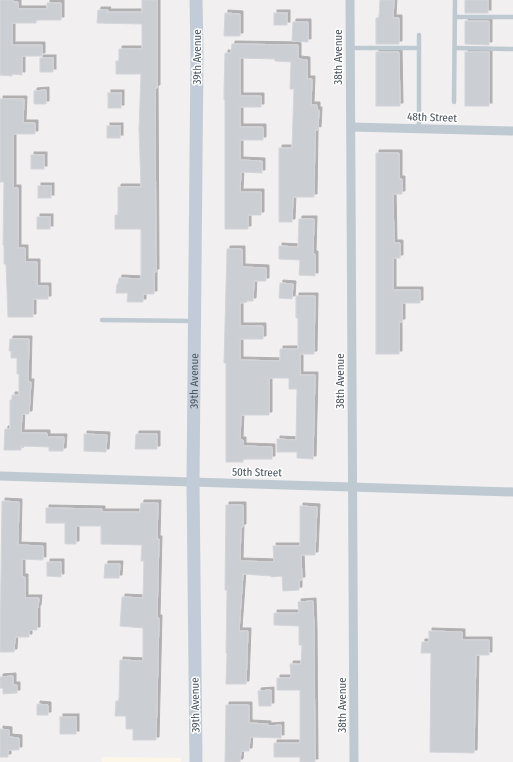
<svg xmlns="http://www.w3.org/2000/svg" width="513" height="762" font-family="'Fira Sans Condensed',sans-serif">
<defs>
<filter id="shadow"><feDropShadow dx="3" dy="-3" stdDeviation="0" flood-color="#0004"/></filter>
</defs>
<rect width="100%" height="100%" fill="#f1efef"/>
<polygon fill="#fcf6e8" points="102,757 181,758 181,762 102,762"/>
<g fill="#cbced3" stroke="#d3d5da" filter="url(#shadow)">
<polygon points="0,0 13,0 13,2 18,2 18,9 47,9 47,3 61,3 61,20 36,20 36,23 12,23 12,45 42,45 42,56 22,56 22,75 12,74 12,76 0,75"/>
<polygon points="142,0 157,0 157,88 155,88 156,272 154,272 154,294 143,294 143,302 127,302 128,293 116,293 117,284 118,284 119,278 141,279 141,229 115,229 115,215 118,215 118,187 141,187 139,129 141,74 116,74 116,61 119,61 119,49 142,49 142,24 97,23 98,10 108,10 107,12 142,12"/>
<polygon points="380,0 394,0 393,18 399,18 399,44 376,44 376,18 379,18"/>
<rect x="465" y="0" width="23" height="13"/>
<polygon points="225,13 240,14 240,36 224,36"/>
<rect x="274" y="13" width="13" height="12"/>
<polygon points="465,21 489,21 489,45 465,44"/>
<polygon points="293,22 308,22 308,42 292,41"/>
<polygon points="232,44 298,45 298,59 307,60 307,79 312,79 311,105 317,105 317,110 319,110 318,130 316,129 315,134 314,197 293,197 292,222 279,222 279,148 292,148 294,89 290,89 291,62 275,61 275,59 240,58 240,96 261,96 261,107 240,107 240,127 263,127 263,140 240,140 240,160 262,161 262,173 241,172 240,192 261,192 261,215 248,215 248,229 225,229 225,100 224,100 224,91 225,53 231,53"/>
<polygon points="376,52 399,52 400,106 376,106"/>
<rect x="465" y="52" width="24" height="54"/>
<rect x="40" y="58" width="13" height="14"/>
<polygon points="46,90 46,104 34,104 34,91"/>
<rect x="108" y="93" width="13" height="15"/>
<polygon points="0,99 24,99 23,123 35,123 35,134 13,134 13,188 18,188 18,248 25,248 25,262 37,262 37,286 48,286 48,299 33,299 33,317 8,317 6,264 4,264 4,245 3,245 4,182 0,182"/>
<rect x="107" y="126" width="13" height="12"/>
<polygon points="376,153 399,153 399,179 402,179 402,194 393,194 394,243 400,243 400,258 393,258 393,290 420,290 420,303 402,303 402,322 399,322 399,354 376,354"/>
<rect x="31" y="155" width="13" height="14"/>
<rect x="38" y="186" width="13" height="12"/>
<rect x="37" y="217" width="13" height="12"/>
<polygon points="299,219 314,219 313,254 315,254 315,276 299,275 300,260 279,259 279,246 298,247"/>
<polygon points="227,249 242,249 242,267 266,268 266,281 254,281 253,301 247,301 247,302 240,303 240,326 263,326 263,339 240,339 240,360 280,361 280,349 298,349 298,318 296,318 296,296 315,296 314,354 300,354 300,375 315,375 313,459 297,458 297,452 277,452 277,439 296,440 297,389 289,389 289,378 269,378 269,415 241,415 240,440 243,440 243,446 272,447 272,459 243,459 243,462 226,462 226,363 224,363"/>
<polygon points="280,283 293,284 292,299 279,298"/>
<polygon points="10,339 29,339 28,382 31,382 29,414 22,414 21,433 47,433 47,437 64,437 63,451 49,451 49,447 21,446 21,450 4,450 5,429 10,429 10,400 12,400 12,395 19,395 19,374 17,374 17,358 11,358 11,351 9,351"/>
<polygon points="84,434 107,435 106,452 84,451"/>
<polygon points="136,434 157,434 157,449 135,449"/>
<polygon points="2,501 19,502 18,545 43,546 43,560 22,559 22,577 25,577 25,598 39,598 38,608 37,608 37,630 29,630 29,637 15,637 14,652 0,652"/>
<polygon points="141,503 158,503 157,539 159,539 157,618 159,618 156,740 133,740 133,729 126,729 126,716 115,716 116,701 119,701 120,660 143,661 143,628 120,626 122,597 143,598 144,561 141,561 142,545 101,544 101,526 76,526 76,544 65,544 65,523 46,523 46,508 102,509 102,512 140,512"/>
<polygon points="226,505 243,505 243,527 241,527 240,561 274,562 273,546 300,546 300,506 317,507 315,555 301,555 302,580 299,580 299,590 283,591 282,576 271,577 271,576 243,574 239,631 248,631 246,684 226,684 227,653 226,653 227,590 225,590"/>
<polygon points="47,562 61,562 61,577 47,576"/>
<polygon points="105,564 120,564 119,578 104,578"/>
<polygon points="313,601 314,630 315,762 300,762 300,757 274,757 274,743 300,743 300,690 277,690 277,678 291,678 290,664 301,664 302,645 299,645 299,626 274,625 274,613 299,613 298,602"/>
<polygon points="429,631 462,632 462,640 489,640 489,655 476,655 474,753 430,752 431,653 421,653 422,642 429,642"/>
<polygon points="13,676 13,685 17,685 17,693 3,694 3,688 0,688 0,677"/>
<polygon points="271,690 271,706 259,706 258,691"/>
<polygon points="37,704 48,705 48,715 37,715"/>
<polygon points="226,705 249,705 249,723 268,724 268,726 281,725 281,738 250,737 249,751 241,751 240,762 225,762"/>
<rect x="60" y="717" width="16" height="17"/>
<polygon points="0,729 9,730 9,737 19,738 19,750 8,750 8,757 0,757"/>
</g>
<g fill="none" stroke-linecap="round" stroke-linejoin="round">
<g stroke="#bfc9d1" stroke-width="4.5">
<polyline points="455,17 513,17"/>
<polyline points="419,35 419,129"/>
<polyline points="350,48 419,48"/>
<polyline points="455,48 513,49"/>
<polyline points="454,102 455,0"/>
<polyline points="102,320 193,321"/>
</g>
<g stroke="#bfc9d1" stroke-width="9">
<polyline points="350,0 354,762"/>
<polyline points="351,127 513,131"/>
<polyline points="0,476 513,492"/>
</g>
<path stroke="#c1ccd8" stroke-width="13" id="s1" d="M196,762L193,483L197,53L196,0"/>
</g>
<g text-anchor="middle" stroke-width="3" stroke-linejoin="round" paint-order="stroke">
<g font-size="11" fill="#47525c" stroke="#fff">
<text transform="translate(197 57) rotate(-90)" y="4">39th Avenue</text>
<text transform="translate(338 57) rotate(-90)" y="4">38th Avenue</text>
<text transform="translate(432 117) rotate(2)" y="4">48th Street</text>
<text dy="4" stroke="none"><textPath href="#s1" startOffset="381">39th Avenue</textPath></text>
<text transform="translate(340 381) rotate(-90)" y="4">38th Avenue</text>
<text transform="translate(257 472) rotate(1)" y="4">50th Street</text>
<text transform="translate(195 705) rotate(-91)" y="4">39th Avenue</text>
<text transform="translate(342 705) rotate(-90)" y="4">38th Avenue</text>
</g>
</g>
</svg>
